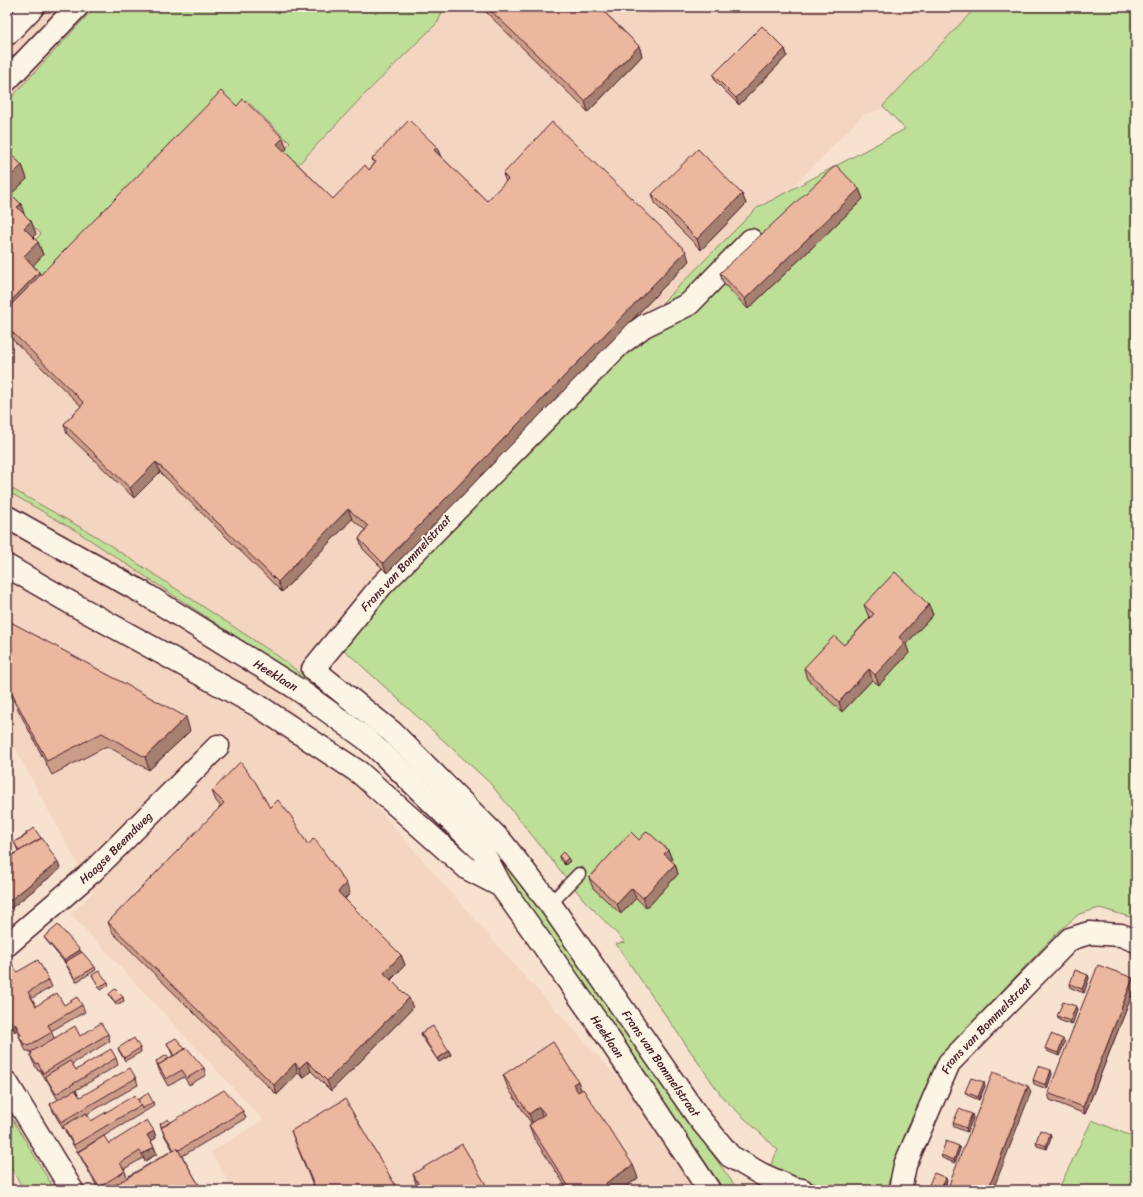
<svg xmlns="http://www.w3.org/2000/svg" width="1143" height="1197" font-family="Sriracha,sans-serif">
<rect width="100%" height="100%" fill="#f7e2d0"/>
<filter id="ink" filterUnits="userSpaceOnUse"><feTurbulence type="fractalNoise" baseFrequency=".025" numOctaves="2"/><feDisplacementMap in="SourceGraphic" scale="8" xChannelSelector="R" yChannelSelector="G"/><feConvolveMatrix kernelMatrix="1 2 1 2 8 2 1 2 1" color-interpolation-filters="sRGB"/></filter>
<g filter="url(#ink)">
<polygon fill="#f4d5c1" points="7,7 1020,7 951,87 863,115 288,706 512,962 713,1182 718,1190 233,1190 211,1152 263,1120 71,914 93,892 7,734"/>
<g fill="#bedf97" stroke="#847f61">
<polygon points="95,7 444,7 438,22 361,98 297,166 282,152 290,143 246,100 235,112 37,288 13,264 41,234 7,201 7,102"/>
<path d="M976,7H1136V919L1100,908L1079,914L1057,933L945,1051L885,1190C861,1190 833,1188 810,1182C796,1179 783,1172 770,1166L778,1150L723,1098L616,944L625,942L584,900L490,783L329,636L757,208L905,129L883,106Z"/>
<polygon points="7,486 96,536 278,656 395,747 503,858 557,931 622,1028 738,1190 724,1190 602,1010 509,878 288,671 78,532 7,491"/>
<polygon points="7,1110 55,1190 24,1190 7,1161"/>
<polygon points="1092,1120 1131,1136 1136,1123 1136,1190 1058,1190"/>
</g>
<g fill="none" stroke-linecap="round" stroke-linejoin="round">
<defs>
<polyline id="service" points="550,904 579,874"/>
<g id="minor">
<polyline points="7,80 77,7"/>
<path id="s1" d="M751,240L689,304L644,326L619,345L381,586L313,669L392,732L501,841L550,904L698,1117L730,1156L761,1174L792,1188L802,1190"/>
<path id="s2" d="M7,945L93,871L218,746"/>
<polyline points="7,1083 72,1190"/>
<path id="s3" d="M900,1190L905,1165L949,1063L1070,939L1089,933L1121,935L1136,941"/>
</g>
<g id="secondary">
<polyline points="7,34 33,7"/>
<path id="s4" d="M7,517L145,594L296,688L365,738L383,754L483,852L501,886L536,935L605,1033L709,1190"/>
<polyline points="7,566 71,603 257,705 360,773 468,869 501,886"/>
</g>
</defs>
<use href="#service" stroke="#4a1f2b" stroke-width="15"/>
<use href="#minor" stroke="#4a1f2b" stroke-width="25"/>
<use href="#secondary" stroke="#4a1f2b" stroke-width="25"/>
<use href="#service" stroke="#fcf5e5" stroke-width="12"/>
<use href="#minor" stroke="#fcf5e5" stroke-width="22"/>
<use href="#secondary" stroke="#fcf5e5" stroke-width="22"/>
</g>
<g fill="#cb9d89" stroke="#4a1f2b">
<polygon points="483,7 599,7 639,46 642,56 588,112 485,11"/>
<polygon points="640,7 688,7 684,11 645,12"/>
<polygon points="785,49 787,56 739,105 716,82 713,75"/>
<polygon points="237,106 283,138 287,149 284,151 333,199 369,170 374,164 372,159 440,156 487,201 506,182 503,174 689,261 387,573 363,549 359,539 365,530 352,519 282,592 160,472 134,498 67,434 64,424 81,406 7,334 7,151 22,165 27,179 11,194 24,214 31,221 36,234 33,237 38,242 43,255 33,265 39,272 40,275"/>
<polygon points="859,189 863,199 748,309 723,283 720,273"/>
<polygon points="652,194 742,194 746,204 701,250 656,205"/>
<polygon points="864,605 929,605 933,615 906,644 909,653 879,685 872,680 842,712 807,679 804,668 844,645 870,617 868,615"/>
<polygon points="7,625 190,731 149,770 107,746 52,775 7,688"/>
<polygon points="212,791 270,808 308,845 350,893 345,899 401,955 405,965 391,980 413,1008 331,1091 311,1071 303,1078 298,1073 277,1095 112,932 108,922 221,807 216,801"/>
<polygon points="26,833 58,862 60,869 10,909 7,904 7,858 18,851 14,842 26,835"/>
<polygon points="639,840 668,850 672,860 671,861 675,864 678,874 647,908 636,898 621,914 593,888 589,878"/>
<polygon points="559,856 570,861 565,865 560,860"/>
<polygon points="44,937 81,952 95,967 96,970 76,982 65,963 46,940"/>
<polygon points="7,968 17,972 49,980 52,987 32,998 36,1006 64,1005 82,1005 85,1012 51,1031 54,1038 80,1036 108,1034 110,1041 72,1064 76,1070 116,1058 118,1065 76,1090 80,1097 136,1078 138,1085 87,1114 91,1121 138,1100 153,1102 154,1106 77,1152 66,1133 64,1128 63,1129 53,1111 50,1104 58,1100 48,1082 46,1079 46,1080 40,1070 38,1071 33,1062 30,1055 32,1054 31,1053 30,1053 30,1051 26,1051 22,1043 19,1036 20,1036 17,1030 15,1032 7,1018"/>
<polygon points="92,975 108,982 109,985 101,990 94,978"/>
<polygon points="1088,975 1089,978 1084,993 1071,988 1070,984"/>
<polygon points="1133,978 1136,985 1085,1114 1050,1100 1048,1093"/>
<polygon points="109,994 123,997 124,1001 116,1005 111,998"/>
<polygon points="1077,1010 1072,1025 1059,1020 1057,1016"/>
<polygon points="421,1033 449,1051 451,1055 439,1062 422,1037"/>
<polygon points="1065,1042 1059,1056 1047,1051 1045,1048"/>
<polygon points="167,1043 185,1049 204,1068 206,1075 189,1085 184,1077 168,1086 160,1072 156,1061 169,1058 173,1056"/>
<polygon points="118,1048 140,1048 141,1052 125,1061 119,1051"/>
<polygon points="1052,1074 1047,1089 1034,1084 1033,1080"/>
<polygon points="503,1075 581,1090 638,1178 621,1190 568,1190 534,1138 529,1125 531,1123 508,1088"/>
<polygon points="985,1086 979,1100 967,1095 965,1092"/>
<polygon points="243,1111 246,1118 182,1156 202,1190 117,1190 115,1186 108,1190 99,1190 81,1158 78,1152 109,1144 154,1131 156,1138 151,1141 154,1147 157,1154 145,1161 143,1158 124,1169 127,1177 173,1150 164,1135 160,1124 170,1122"/>
<polygon points="973,1118 967,1132 954,1127 953,1123"/>
<polygon points="291,1131 398,1190 315,1190 296,1144"/>
<polygon points="1050,1134 1051,1138 1047,1149 1037,1146 1036,1142"/>
<polygon points="959,1146 960,1149 955,1163 942,1158 941,1155"/>
<polygon points="413,1174 489,1190 420,1190 416,1184"/>
<polygon points="947,1181 944,1190 930,1190 928,1187"/>
</g>
<g fill="#a5806f" stroke="#4a1f2b">
<polygon points="682,7 688,7 684,11"/>
<polygon points="639,46 642,56 588,112 585,101"/>
<polygon points="785,49 787,56 739,105 736,98"/>
<polygon points="283,138 287,149 280,155 277,144"/>
<polygon points="437,147 441,157 434,150"/>
<polygon points="22,165 27,179 7,198 7,180"/>
<polygon points="859,189 863,199 748,309 745,299"/>
<polygon points="742,194 746,204 701,250 697,239"/>
<polygon points="21,204 25,217 17,207"/>
<polygon points="31,221 36,234 29,241 24,228"/>
<polygon points="38,242 43,255 29,270 24,256"/>
<polygon points="686,251 689,261 387,573 383,563"/>
<polygon points="39,272 44,285 7,319 7,305"/>
<polygon points="156,462 160,472 134,498 130,488"/>
<polygon points="348,509 352,519 282,592 278,582"/>
<polygon points="929,605 933,615 906,644 909,653 879,685 875,675 899,637"/>
<polygon points="869,669 872,680 842,712 839,702"/>
<polygon points="186,717 190,731 149,770 145,757"/>
<polygon points="668,850 672,860 668,864 664,854"/>
<polygon points="568,858 570,861 565,865 564,862"/>
<polygon points="58,862 60,869 10,909 8,902"/>
<polygon points="675,864 678,874 647,908 643,898"/>
<polygon points="346,883 350,893 341,902 338,892"/>
<polygon points="632,888 636,898 621,914 617,904"/>
<polygon points="80,950 82,953 66,964 64,960"/>
<polygon points="401,955 405,965 387,983 384,973"/>
<polygon points="1088,975 1089,978 1084,993 1082,989"/>
<polygon points="1133,978 1136,985 1085,1114 1083,1107"/>
<polygon points="409,998 413,1008 331,1091 327,1081"/>
<polygon points="1076,1006 1077,1010 1072,1025 1070,1021"/>
<polygon points="15,1023 17,1030 15,1032 13,1025"/>
<polygon points="1063,1039 1065,1042 1059,1056 1058,1053"/>
<polygon points="449,1051 451,1055 439,1062 437,1059"/>
<polygon points="307,1061 311,1071 303,1078 299,1068"/>
<polygon points="295,1063 298,1073 277,1095 274,1085"/>
<polygon points="1051,1070 1052,1074 1047,1089 1046,1085"/>
<polygon points="578,1081 583,1095 578,1098 573,1084"/>
<polygon points="984,1082 985,1086 979,1100 978,1097"/>
<polygon points="1028,1086 1031,1092 993,1190 988,1190"/>
<polygon points="539,1107 544,1120 534,1127 529,1114"/>
<polygon points="972,1114 973,1118 967,1132 966,1128"/>
<polygon points="154,1131 156,1138 150,1142 147,1135"/>
<polygon points="1050,1134 1051,1138 1047,1149 1046,1146"/>
<polygon points="959,1146 960,1149 955,1163 954,1160"/>
<polygon points="154,1147 157,1154 145,1161 142,1154"/>
<polygon points="633,1165 638,1178 621,1190 607,1190 606,1183"/>
<polygon points="946,1178 947,1181 944,1190 941,1190"/>
</g>
<g fill="#ecb79f" stroke="#4a1f2b">
<polygon points="487,7 599,7 639,46 585,101"/>
<polygon points="762,26 785,49 736,98 713,75"/>
<polygon points="221,91 237,106 243,99 283,138 277,144 333,199 365,165 369,170 376,162 372,159 409,120 437,147 434,150 487,201 508,179 503,174 552,122 686,251 383,563 359,539 368,526 348,509 278,582 156,462 130,488 64,424 84,403 7,327 7,309"/>
<polygon points="698,149 742,194 697,239 652,194"/>
<polygon points="7,151 22,165 7,180"/>
<polygon points="836,165 859,189 745,299 720,273"/>
<polygon points="7,190 21,204 17,207 31,221 24,228 38,242 24,256 39,272 7,305"/>
<polygon points="895,572 929,605 899,637 905,643 875,675 869,669 839,702 804,668 834,636 844,645 874,614 864,605"/>
<polygon points="9,621 186,717 145,757 102,733 47,761 7,684 7,625"/>
<polygon points="240,762 256,783 270,808 278,800 291,816 308,845 314,838 346,883 338,892 401,955 384,973 409,998 327,1081 307,1061 299,1068 295,1063 274,1085 108,922 224,803 212,791"/>
<polygon points="34,828 41,838 19,851 14,842 27,835 26,833"/>
<polygon points="647,831 668,850 664,854 675,864 643,898 632,888 617,904 589,878 631,832 639,840"/>
<polygon points="42,838 58,862 8,902 7,901 7,858"/>
<polygon points="563,852 568,858 564,862 559,856"/>
<polygon points="58,925 80,950 64,960 44,937"/>
<polygon points="82,952 95,967 75,979 65,962"/>
<polygon points="38,960 49,980 28,992 36,1006 57,993 64,1005 77,997 82,1005 48,1025 52,1032 28,1046 27,1044 24,1044 19,1036 21,1035 15,1023 13,1025 7,1015 7,968 13,965 17,972"/>
<polygon points="1098,965 1133,978 1083,1107 1048,1093"/>
<polygon points="1075,970 1088,975 1082,989 1070,984"/>
<polygon points="99,971 108,982 99,987 92,975"/>
<polygon points="115,989 123,997 115,1002 109,994"/>
<polygon points="1063,1002 1076,1006 1070,1021 1057,1016"/>
<polygon points="101,1023 108,1034 43,1073 38,1063 36,1064 30,1055 32,1054 31,1052 75,1026 80,1036"/>
<polygon points="433,1026 449,1051 437,1059 421,1033"/>
<polygon points="1051,1034 1063,1039 1058,1053 1045,1048"/>
<polygon points="134,1038 140,1048 124,1058 118,1048"/>
<polygon points="176,1038 185,1049 174,1056 167,1043"/>
<polygon points="553,1042 578,1081 573,1084 578,1092 583,1089 633,1165 606,1183 609,1188 607,1190 571,1190 529,1125 545,1114 539,1107 529,1114 503,1075"/>
<polygon points="187,1048 204,1068 187,1078 182,1070 166,1079 158,1065"/>
<polygon points="111,1049 116,1058 56,1094 45,1076 70,1061 76,1070"/>
<polygon points="167,1055 169,1058 158,1065 156,1061"/>
<polygon points="1038,1066 1051,1070 1046,1085 1033,1080"/>
<polygon points="130,1068 136,1078 61,1122 50,1104 75,1090 80,1097"/>
<polygon points="993,1072 1028,1086 988,1190 947,1190"/>
<polygon points="971,1078 984,1082 978,1097 965,1092"/>
<polygon points="224,1090 243,1111 179,1150 177,1148 174,1150 161,1128"/>
<polygon points="148,1093 153,1102 142,1109 138,1100"/>
<polygon points="135,1095 141,1105 74,1145 63,1126 86,1113 91,1121"/>
<polygon points="345,1099 398,1190 316,1190 291,1131"/>
<polygon points="959,1109 972,1114 966,1128 953,1123"/>
<polygon points="168,1119 170,1122 162,1127 160,1124"/>
<polygon points="147,1120 154,1131 147,1135 154,1147 142,1154 140,1151 120,1163 125,1171 99,1187 78,1152 104,1136 109,1144"/>
<polygon points="1040,1130 1050,1134 1046,1146 1036,1142"/>
<polygon points="946,1141 959,1146 954,1160 941,1155"/>
<polygon points="462,1144 489,1190 422,1190 413,1174"/>
<polygon points="177,1148 202,1190 118,1190 115,1185"/>
<polygon points="934,1173 946,1178 941,1190 937,1190 928,1187"/>
</g>
</g>
<g text-anchor="middle" stroke-width="3.5" stroke-linejoin="round" paint-order="stroke">
<g font-size="12" fill="#4a1f2b" stroke="#fcf5e5">
<text transform="translate(406 563) rotate(-47)" y="4">Frans van Bommelstraat</text>
<text dy="4" stroke="none"><textPath href="#s4" startOffset="312">Heeklaan</textPath></text>
<text dy="4" stroke="none"><textPath href="#s2" startOffset="146">Haagse Beemdweg</textPath></text>
<text dy="4" stroke="none"><textPath href="#s3" startOffset="189">Frans van Bommelstraat</textPath></text>
<text dy="4" stroke="none"><textPath href="#s4" startOffset="808">Heeklaan</textPath></text>
<text dy="4" stroke="none"><textPath href="#s1" startOffset="1146">Frans van Bommelstraat</textPath></text>
</g>
</g>
<rect width="1143" height="1197" fill="none" stroke="#fcf5e5" stroke-width="24"/>
<rect x="12" y="12" width="1119" height="1173" fill="none" stroke="#4a1f2b" stroke-width="1.5" filter="url(#ink)"/>
</svg>
